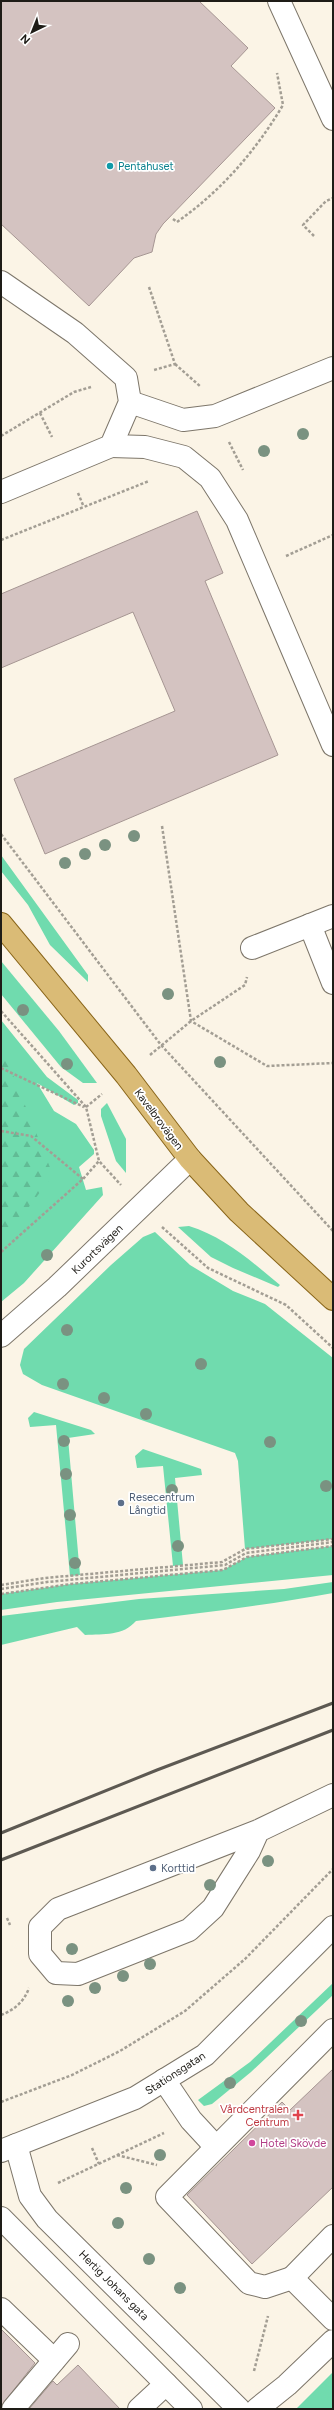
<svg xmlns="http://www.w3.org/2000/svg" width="334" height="2410" font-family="Figtree,sans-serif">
<defs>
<pattern id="forest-firs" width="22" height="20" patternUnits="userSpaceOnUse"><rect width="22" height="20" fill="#70dbae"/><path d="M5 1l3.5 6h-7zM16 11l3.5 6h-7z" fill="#61bb95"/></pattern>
</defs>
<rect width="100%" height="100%" fill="#fbf4e6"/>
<g fill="#70dbae">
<polygon points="1,855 88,975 88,982 50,945 28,905 1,871"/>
<polygon points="1,961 59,1031 97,1083 83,1083 61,1067 1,994"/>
<polygon points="1,1020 47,1077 78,1100 78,1103 74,1105 37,1083 54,1111 76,1124 94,1150 94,1154 79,1167 86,1190 102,1187 103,1195 24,1283 1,1302"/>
<polygon points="107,1103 126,1139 126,1173 116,1161 101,1116 101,1109"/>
<path d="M189,1226C225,1237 252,1262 280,1285L278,1287L233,1268L211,1257L178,1227Z"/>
<polygon points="155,1232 190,1265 233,1291 265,1304 333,1358 333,1539 245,1549 238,1461 235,1453 42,1385 23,1374 20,1365 24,1349 111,1265 143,1237"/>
<polygon points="34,1412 91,1430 95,1434 68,1438 80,1575 70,1576 56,1425 30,1427 28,1418"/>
<polygon points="143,1449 201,1469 202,1475 175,1478 183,1565 173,1566 163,1466 137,1468 135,1456"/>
<polygon points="333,1546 333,1575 57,1602 1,1610 1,1594 71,1584 223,1570 247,1557"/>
<path d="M333,1582V1593C268,1605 202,1613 136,1621C123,1636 104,1634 85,1635L77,1627L1,1645V1616L139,1599L284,1589Z"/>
<polygon points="333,1983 333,1995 251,2072 212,2104 204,2106 198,2100 250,2062"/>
<polygon points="333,2372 333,2409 296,2409"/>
</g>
<polygon fill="url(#forest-firs)" points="1,1053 7,1060 53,1175 10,1232 1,1238"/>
<g fill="#d4c3c1" stroke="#a69693">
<polygon points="1,1 199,1 248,48 231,66 275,108 163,224 156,234 152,252 134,258 89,306 1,224"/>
<polygon points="197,511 223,573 205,581 278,755 45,854 14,779 175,711 133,612 1,668 1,594"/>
<polygon points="333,2069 333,2187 252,2264 187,2195 282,2102 290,2110"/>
<polygon points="1,2329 35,2363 1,2406"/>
<polygon points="78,2365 120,2409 29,2409 53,2381 57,2385"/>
</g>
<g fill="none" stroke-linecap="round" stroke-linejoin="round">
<defs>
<g id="minor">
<polyline points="279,1 333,119"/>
<polyline points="1,282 75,333 126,378 130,402 111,446 1,492"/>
<polyline points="130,402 183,420 215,416 333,368"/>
<polyline points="111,446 145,447 184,457 210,478 237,520 333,745"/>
<polyline points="310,925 333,983"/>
<polyline points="252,948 333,916"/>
<polyline points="1,1336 57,1287 190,1159"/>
<polyline points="258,1831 249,1851 213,1908 189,1930 78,1974 56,1973 40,1954 40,1927 58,1909 258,1831 333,1795"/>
<polyline points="333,2030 167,2197 249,2283 265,2287 292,2278 333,2319"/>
<polyline points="164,2080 191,2120 216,2147"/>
<polyline points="16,2145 30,2196 47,2219 239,2409"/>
<polyline points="1,2151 135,2098 205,2055 333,1927"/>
<polyline points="1,2218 191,2409"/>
<polyline points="292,2278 333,2236"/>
<polyline points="1,2309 54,2360"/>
<polyline points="13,2409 68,2344"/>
<polyline points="139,2409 166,2384"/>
<polyline points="257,2409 287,2385 333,2341"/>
</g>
<polyline id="major" points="1,924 126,1075 190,1159 239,1212 333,1299"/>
</defs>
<use href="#minor" stroke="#7d766a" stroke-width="24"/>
<use href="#major" stroke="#896519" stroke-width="24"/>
<g stroke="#a39e94" stroke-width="2.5" stroke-dasharray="3 2" stroke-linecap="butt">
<path d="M173,219L177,222C221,191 255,152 283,105L277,73"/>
<polyline points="314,236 303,225 326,201 333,198"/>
<polyline points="149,287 175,364 154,370"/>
<polyline points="175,364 201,387"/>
<polyline points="40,413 52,437"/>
<polyline points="1,436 74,392 91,387"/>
<polyline points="229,442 243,470"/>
<polyline points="78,493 83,505"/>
<polyline points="1,540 149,481"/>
<polyline points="286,556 333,535"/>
<polyline points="162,826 191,1021 267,1066 333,1063"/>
<polyline points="1,834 161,1045 333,1231"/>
<polyline points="1,1011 86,1107 99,1161 121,1185"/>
<polyline points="150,1055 191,1021 245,985 247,977"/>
<polyline points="1,1068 84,1107"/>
<polyline points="86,1107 102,1094"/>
<polyline points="1,1131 31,1136 83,1179"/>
<polyline points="162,1227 208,1268 286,1305 333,1348"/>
<polyline points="1,1252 83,1179 99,1161"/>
<polyline points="1,1585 45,1578 222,1562 245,1549 333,1539"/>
<polyline points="1,1589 47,1582 225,1565 246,1553 333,1542"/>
<polyline points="1,1594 71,1584 223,1570 247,1557 333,1546"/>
<polyline points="7,1918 10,1925"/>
<path d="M1,2015C14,2010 24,2002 29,1988"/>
<polyline points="1,2102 72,2075 120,2051 185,2011 245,1959 333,1869"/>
<polyline points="92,2148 99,2164"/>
<polyline points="117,2155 157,2165"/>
<polyline points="58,2183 164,2133"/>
<polyline points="254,2371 268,2316"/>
</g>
<use href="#minor" stroke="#fff" stroke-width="22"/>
<use href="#major" stroke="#dabb76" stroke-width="22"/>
<g stroke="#5d5952" stroke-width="3">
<polyline points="1,1833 157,1770 333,1703"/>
<polyline points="1,1860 333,1730"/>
</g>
</g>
<g fill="#7a9281">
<circle cx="303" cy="434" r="6"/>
<circle cx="264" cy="451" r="6"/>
<circle cx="134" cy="836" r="6"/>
<circle cx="105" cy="845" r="6"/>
<circle cx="85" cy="854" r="6"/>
<circle cx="65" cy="863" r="6"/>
<circle cx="168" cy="994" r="6"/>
<circle cx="23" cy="1010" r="6"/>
<circle cx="220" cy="1062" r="6"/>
<circle cx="67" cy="1064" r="6"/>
<circle cx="47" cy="1255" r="6"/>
<circle cx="67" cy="1330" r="6"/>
<circle cx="201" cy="1364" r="6"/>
<circle cx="63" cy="1384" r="6"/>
<circle cx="104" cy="1398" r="6"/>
<circle cx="146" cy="1414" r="6"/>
<circle cx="64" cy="1441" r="6"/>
<circle cx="270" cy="1442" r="6"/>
<circle cx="66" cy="1474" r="6"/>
<circle cx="326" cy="1486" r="6"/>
<circle cx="172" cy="1490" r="6"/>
<circle cx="70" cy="1515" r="6"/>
<circle cx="178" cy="1546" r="6"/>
<circle cx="75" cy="1563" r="6"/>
<circle cx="268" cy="1861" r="6"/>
<circle cx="210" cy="1885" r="6"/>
<circle cx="72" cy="1949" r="6"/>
<circle cx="150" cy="1964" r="6"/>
<circle cx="123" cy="1976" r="6"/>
<circle cx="95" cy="1988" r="6"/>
<circle cx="68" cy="2001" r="6"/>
<circle cx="301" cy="2021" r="6"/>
<circle cx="230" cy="2083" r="6"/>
<circle cx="160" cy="2155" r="6"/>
<circle cx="126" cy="2188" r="6"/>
<circle cx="118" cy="2223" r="6"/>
<circle cx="149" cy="2259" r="6"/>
<circle cx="180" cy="2288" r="6"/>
</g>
<circle fill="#0f9aa8" stroke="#fff" stroke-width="1.5" cx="110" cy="166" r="4"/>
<g fill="#5c6f8a" stroke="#fff" stroke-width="1.5">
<circle cx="121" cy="1503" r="4"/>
<circle cx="153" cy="1868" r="4"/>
</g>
<path fill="#e0444e" stroke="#fff" stroke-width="1.5" d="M296 2109h4v4h4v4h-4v4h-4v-4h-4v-4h4z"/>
<circle fill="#d1479c" stroke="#fff" stroke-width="1.5" cx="252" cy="2143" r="4"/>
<g text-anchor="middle" stroke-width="3.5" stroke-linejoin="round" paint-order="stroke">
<g font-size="11" fill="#0d838f" stroke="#fff" text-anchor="start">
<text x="118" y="170">Pentahuset</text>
</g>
<g font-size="11" fill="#1e1c17" stroke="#fff">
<text transform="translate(159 1119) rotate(53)" y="4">Kavelbrovägen</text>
<text transform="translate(97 1249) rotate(-44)" y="4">Kurortsvägen</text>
<text transform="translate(175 2073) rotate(-33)" y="4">Stationsgatan</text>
<text transform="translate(114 2285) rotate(45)" y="4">Hertig Johans gata</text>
</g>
<g font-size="11" fill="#4e5e75" stroke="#fff" text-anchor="start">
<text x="129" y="1501">Resecentrum<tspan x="129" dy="13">Långtid</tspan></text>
<text x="161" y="1872">Korttid</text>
</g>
<g font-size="11" fill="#be3a42" stroke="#fff" text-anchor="end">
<text x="289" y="2113">Vårdcentralen<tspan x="289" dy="13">Centrum</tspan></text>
</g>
<g font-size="11" fill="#b23c85" stroke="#fff" text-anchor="start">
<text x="260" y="2147">Hotel Skövde</text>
</g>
</g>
<rect width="334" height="2410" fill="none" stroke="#1e1c17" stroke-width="4"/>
<g transform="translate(32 32) rotate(223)" stroke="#ffffff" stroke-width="3" paint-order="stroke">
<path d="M0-3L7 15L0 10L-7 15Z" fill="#1e1c17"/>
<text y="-6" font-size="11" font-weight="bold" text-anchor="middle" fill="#1e1c17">N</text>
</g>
</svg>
